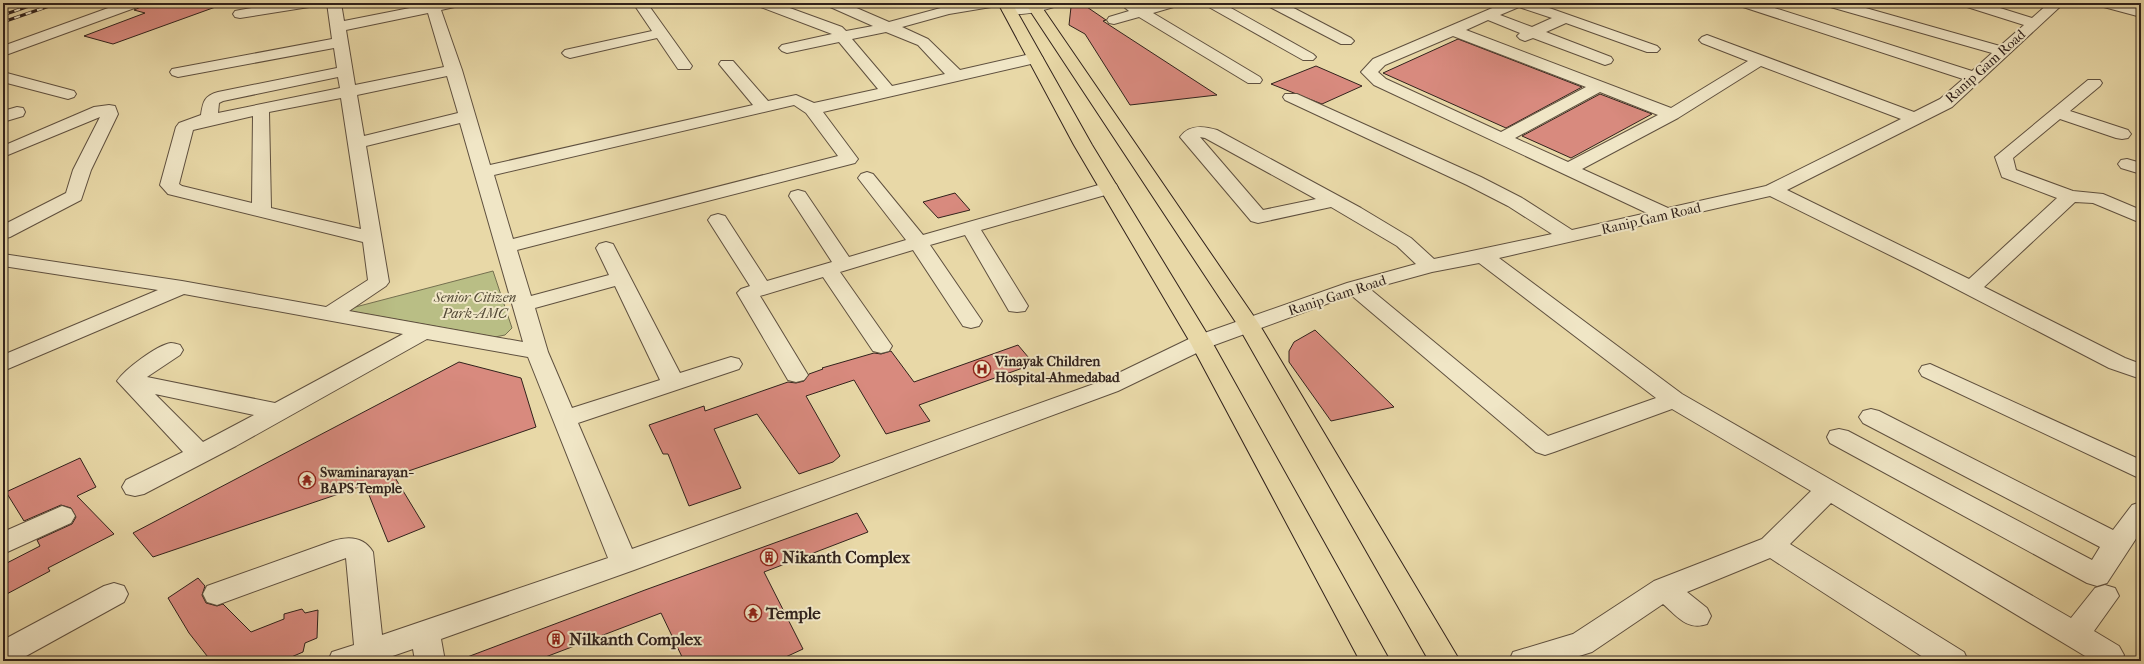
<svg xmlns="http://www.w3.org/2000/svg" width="2144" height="664" font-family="'IM FELL French Canon',serif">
<rect width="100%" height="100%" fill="#e8d8a7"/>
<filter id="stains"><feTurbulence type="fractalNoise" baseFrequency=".005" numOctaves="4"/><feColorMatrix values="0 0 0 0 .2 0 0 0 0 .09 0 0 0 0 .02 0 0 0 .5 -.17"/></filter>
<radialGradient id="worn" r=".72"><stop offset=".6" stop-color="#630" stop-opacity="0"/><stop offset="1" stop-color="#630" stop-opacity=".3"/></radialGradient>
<polygon fill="#b9be85" stroke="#757050" points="493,271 512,328 505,335 495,337 344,310"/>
<g fill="#d88a7e" stroke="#31221c">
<polygon points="143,3 221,3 221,5 113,44 84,36 145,13 134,10 141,7"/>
<polygon points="1084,5 1106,20 1103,21 1217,95 1130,105 1085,34 1069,25 1071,7"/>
<polygon points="1458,39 1582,87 1506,128 1383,73"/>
<polygon points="1316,66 1362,86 1322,104 1271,84"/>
<polygon points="1600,94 1652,114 1571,158 1522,136"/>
<polygon points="955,193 970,210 938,218 923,202"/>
<polygon points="1315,330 1394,407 1331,421 1289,362 1289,351 1294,342"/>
<polygon points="1018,345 1034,364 919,405 930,421 886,434 854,380 806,396 840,456 833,462 799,474 757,414 714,429 741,488 689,506 668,454 663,454 649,425 704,406 705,411 788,382 796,383 804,381 809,374 823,369 822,368 874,353 881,354 891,351 914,382"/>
<polygon points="459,362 521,378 536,427 394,476 425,527 388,542 365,485 153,557 133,533"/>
<polygon points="80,458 96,487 77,496 114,534 48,568 50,571 3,596 3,565 40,546 37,540 72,524 76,517 71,508 61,505 24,521 6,492"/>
<polygon points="857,513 868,532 764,572 803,649 777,661 684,661 661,613 535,661 462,661 462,659 645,590"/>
<polygon points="198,578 205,586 202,595 206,603 217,606 223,604 251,632 284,619 284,614 302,609 305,613 318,610 317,638 305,643 303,652 282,661 211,661 189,633 168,598"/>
</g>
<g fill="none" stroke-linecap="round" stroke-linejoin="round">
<defs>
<g id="minor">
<polygon points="122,3 142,3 140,6 3,56 3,46"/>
<polygon points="282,3 316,3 314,6 309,7 240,18 235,17 233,14 235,11 240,10"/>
<path d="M327,3H341L344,21L425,5L424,3H461L459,6L441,10L462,70L490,165L753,105L719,64L721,61H733L768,101L796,95L814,103L878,89L839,42L787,53L782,51L779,48L782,45L832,34L758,6L756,3H776L842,27L846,31L873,26L828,6L826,3H845L889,22L948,6L965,3H999L997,6L949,14L902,27L928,39L960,70L1035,53L1040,55L1043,58L1040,61L1035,63L823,112L858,159L855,163L517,250L531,296L609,275L596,248L599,244L606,242L613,244L680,373L731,357L739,359L742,364L739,369L578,423L632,549L1102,381L1193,337L1347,283L1416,264L1397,246L1331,207L1258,223L1251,221L1180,137C1189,124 1204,126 1217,130L1361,208L1411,238L1434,259L1552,234L1508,206L1467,185L1285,100L1283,97L1285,94H1297L1481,177L1522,198L1572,230L1647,213L1374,85L1361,72L1373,59L1504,3H1535L1657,46L1660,49L1657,52H1647L1566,23L1546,32L1611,57L1613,60L1611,63L1605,65L1533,38L1525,41L1520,39L1517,36L1520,33L1488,20L1466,30L1671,108L1748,61L1702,43L1699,40L1702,37L1707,35L1914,112L1940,99L1963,79L1740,6L1738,3H1759L1972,71L1992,53L1827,6L1825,3H1848L2000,46L2024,25L1964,6L1962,3H1984L2032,18L2049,3H2064L1952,107L1787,190L1969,279L2057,198L2002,177L1995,157L2088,80H2100L2102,83L2100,86L2070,111L2128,130L2131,134L2128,138L2122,139L2116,138L2060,119L2013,158L2016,170L2073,191L2103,194L2141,210V223L2093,203L2075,202L1984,287L2125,358L2141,364V379L2109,368L1918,269L1770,196L1499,258L1682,394L2071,618L2095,588L2105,585L2115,588L2119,596L2094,631L2119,646L2124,655L2121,661H2089L2090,659L1831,503L1790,544L1964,652L1968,661H1929L1770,558L1687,592L1707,608L1711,616L1707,624C1687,631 1677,616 1663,604L1592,652L1563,661H1509L1513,652L1573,634L1654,581L1762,539L1811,491L1672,409L1554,452L1545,455L1536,452L1351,295L1209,347L1118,391L634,570L441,639L445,661H415L413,649L378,661H328L332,652L354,645L346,558L217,605L207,602L203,594L207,586L333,541C349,536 364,537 373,552L382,635L608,558L528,357L427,339L236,446L144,494L135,496L126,494L122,487L126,480L183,452L117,381C125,369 157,345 171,343C174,343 177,344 180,345L183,350L180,355L147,377L275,403L403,334L184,294L3,371V355L158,290L3,266V254L182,281L326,307L368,280L363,242L168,194L160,185L176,127L179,123L201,115C203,102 204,96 218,92L337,68L334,48L178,77L172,75L170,72L172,69L332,39ZM1519,7L1552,18L1532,27L1500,15ZM428,13L444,67L355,85L346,30ZM886,32L918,45L945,74L892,86L852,39ZM1453,36L1586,87L1501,132L1386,79L1378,72L1385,65ZM1761,66L1901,119L1766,186L1668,208L1582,169L1678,118ZM447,76L458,113L364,136L357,95ZM338,77L340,88L218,113L219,103L223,101ZM1600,92L1658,115L1568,162L1515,138ZM341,98L361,229L271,208L269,112ZM794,105L806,113L838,156L513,239L494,175ZM253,116L252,203L182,186L179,184L193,130ZM460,123L523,342L349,311L386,286L389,282L366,146ZM1200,137L1205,138L1316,199L1263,210ZM1479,263L1656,398L1548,436L1370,289L1432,272ZM615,286L660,380L572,408L548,352L535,308ZM155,394L254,415L203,442Z"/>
<polygon points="633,3 647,3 692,66 690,69 678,69 657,38 570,58 565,56 562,53 565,50 652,31"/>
<path d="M1037,3H1059L1057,6C1041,11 1021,17 1004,13L1002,10L1004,7Z"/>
<polygon points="1119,3 1136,3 1143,7 1157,3 1179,3 1177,6 1153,13 1260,77 1262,80 1260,83 1248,83 1139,17 1114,24 1109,23 1107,20 1109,17 1129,11"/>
<polygon points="1205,3 1222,3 1313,54 1316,57 1313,60 1303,60 1207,6"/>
<polygon points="1266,3 1284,3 1351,38 1354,41 1351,44 1341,44 1268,6"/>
<polygon points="2098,3 2121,3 2141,9 2141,17 2100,6"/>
<polygon points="3,72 74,91 76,94 74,97 68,99 3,82"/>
<polygon points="109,105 115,106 118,114 91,170 81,200 10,237 3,239 3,225 66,193 73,170 100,117 3,157 3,146 94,107"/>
<polygon points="17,107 23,108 25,112 23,116 3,122 3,111"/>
<polygon points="2127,159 2141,163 2141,174 2121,168 2118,164 2121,160"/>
<polygon points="867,172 873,174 923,235 1109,182 1116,184 1118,188 1116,192 981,230 1028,306 1025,311 1017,312 1009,311 965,235 930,245 982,321 979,326 971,328 963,326 913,250 840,272 892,346 889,351 881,353 873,351 823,277 760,296 808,375 804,380 796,382 788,380 737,293 741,289 750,286 708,220 711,216 718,214 725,216 767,281 832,262 789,196 791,192 798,190 805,192 849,257 906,240 858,178 861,174"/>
<polygon points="1930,364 2141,460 2141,479 1922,376 1919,371 1922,366"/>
<polygon points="1871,409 1879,411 2113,530 2132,505 2141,502 2141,531 2107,583 2097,586 2087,583 1830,443 1827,437 1830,431 1839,429 1848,431 2092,560 2100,547 1863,423 1859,417 1863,411"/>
<polygon points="62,506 71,509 75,516 71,523 3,554 3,532"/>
<polygon points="114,583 124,586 128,594 124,602 17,661 3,661 3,640 104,586"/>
</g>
<g id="major">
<polygon points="998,3 1012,3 1092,145 1212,342 1390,661 1360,661 1190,342 1074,145"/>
<polygon points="1025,3 1039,3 1259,324 1460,661 1429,661 1237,324"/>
</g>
</defs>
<use href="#minor" stroke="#5f503f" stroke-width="2"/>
<use href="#major" stroke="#31221c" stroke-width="2"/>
<use href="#minor" fill="#f0e6c6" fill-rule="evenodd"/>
<use href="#major" fill="#e8d8a7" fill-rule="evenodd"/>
<defs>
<g id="rail">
<polyline points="3,15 38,3"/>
<polyline points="3,22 58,3"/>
</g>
</defs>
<use href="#rail" stroke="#31221c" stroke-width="3"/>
<use href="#rail" stroke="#f0e6c6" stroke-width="2" stroke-dasharray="6" stroke-linecap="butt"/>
</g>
<defs>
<symbol id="hospital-ring" viewBox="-11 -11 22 22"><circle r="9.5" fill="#f0e6c6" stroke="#8f2418" stroke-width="1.5"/><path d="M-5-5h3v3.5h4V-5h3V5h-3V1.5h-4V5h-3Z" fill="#8f2418"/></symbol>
<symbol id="temple-ring" viewBox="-11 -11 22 22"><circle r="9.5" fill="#f0e6c6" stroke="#8f2418" stroke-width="1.5"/><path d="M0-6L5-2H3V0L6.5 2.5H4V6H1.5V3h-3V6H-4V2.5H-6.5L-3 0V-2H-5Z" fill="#8f2418"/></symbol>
<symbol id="building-ring" viewBox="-11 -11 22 22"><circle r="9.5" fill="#f0e6c6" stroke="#8f2418" stroke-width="1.5"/><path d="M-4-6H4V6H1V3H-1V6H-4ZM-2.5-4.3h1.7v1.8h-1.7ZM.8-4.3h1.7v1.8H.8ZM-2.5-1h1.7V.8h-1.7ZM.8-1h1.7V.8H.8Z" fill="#8f2418"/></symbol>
</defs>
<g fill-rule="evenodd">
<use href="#hospital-ring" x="972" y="359" width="20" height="20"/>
<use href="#temple-ring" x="297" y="470" width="20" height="20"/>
<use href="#building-ring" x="759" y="547" width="20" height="20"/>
<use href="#temple-ring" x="743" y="603" width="20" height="20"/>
<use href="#building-ring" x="546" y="629" width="20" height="20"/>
</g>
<g text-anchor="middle" stroke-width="4" stroke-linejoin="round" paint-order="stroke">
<g font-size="14" fill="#31221c" stroke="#f0e6c6">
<text transform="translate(1985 66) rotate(-42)" y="5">Ranip Gam Road</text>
<text transform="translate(1651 218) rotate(-13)" y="5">Ranip Gam Road</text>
<text transform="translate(1337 295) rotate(-18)" y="5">Ranip Gam Road</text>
</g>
<g font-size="14" font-style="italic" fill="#534936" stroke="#f0e6c6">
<text x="475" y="302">Senior Citizen<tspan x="475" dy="16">Park-AMC</tspan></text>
</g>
<g font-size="14" font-weight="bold" fill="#31221c" stroke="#f0e6c6" text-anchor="start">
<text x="995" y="366">Vinayak Children<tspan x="995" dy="16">Hospital-Ahmedabad</tspan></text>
<text x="320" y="477">Swaminarayan-<tspan x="320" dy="16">BAPS Temple</tspan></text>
</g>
<g font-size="17" font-weight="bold" fill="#31221c" stroke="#f0e6c6" text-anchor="start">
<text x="782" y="563">Nikanth Complex</text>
<text x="766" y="619">Temple</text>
<text x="569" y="645">Nilkanth Complex</text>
</g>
</g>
<rect width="2144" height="664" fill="none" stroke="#e8d8a7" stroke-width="16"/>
<rect x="4" y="4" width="2136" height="656" fill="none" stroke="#31221c" stroke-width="2"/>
<rect x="8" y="8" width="2128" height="648" fill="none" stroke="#31221c"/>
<rect width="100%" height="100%" filter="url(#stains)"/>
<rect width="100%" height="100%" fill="url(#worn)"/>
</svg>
